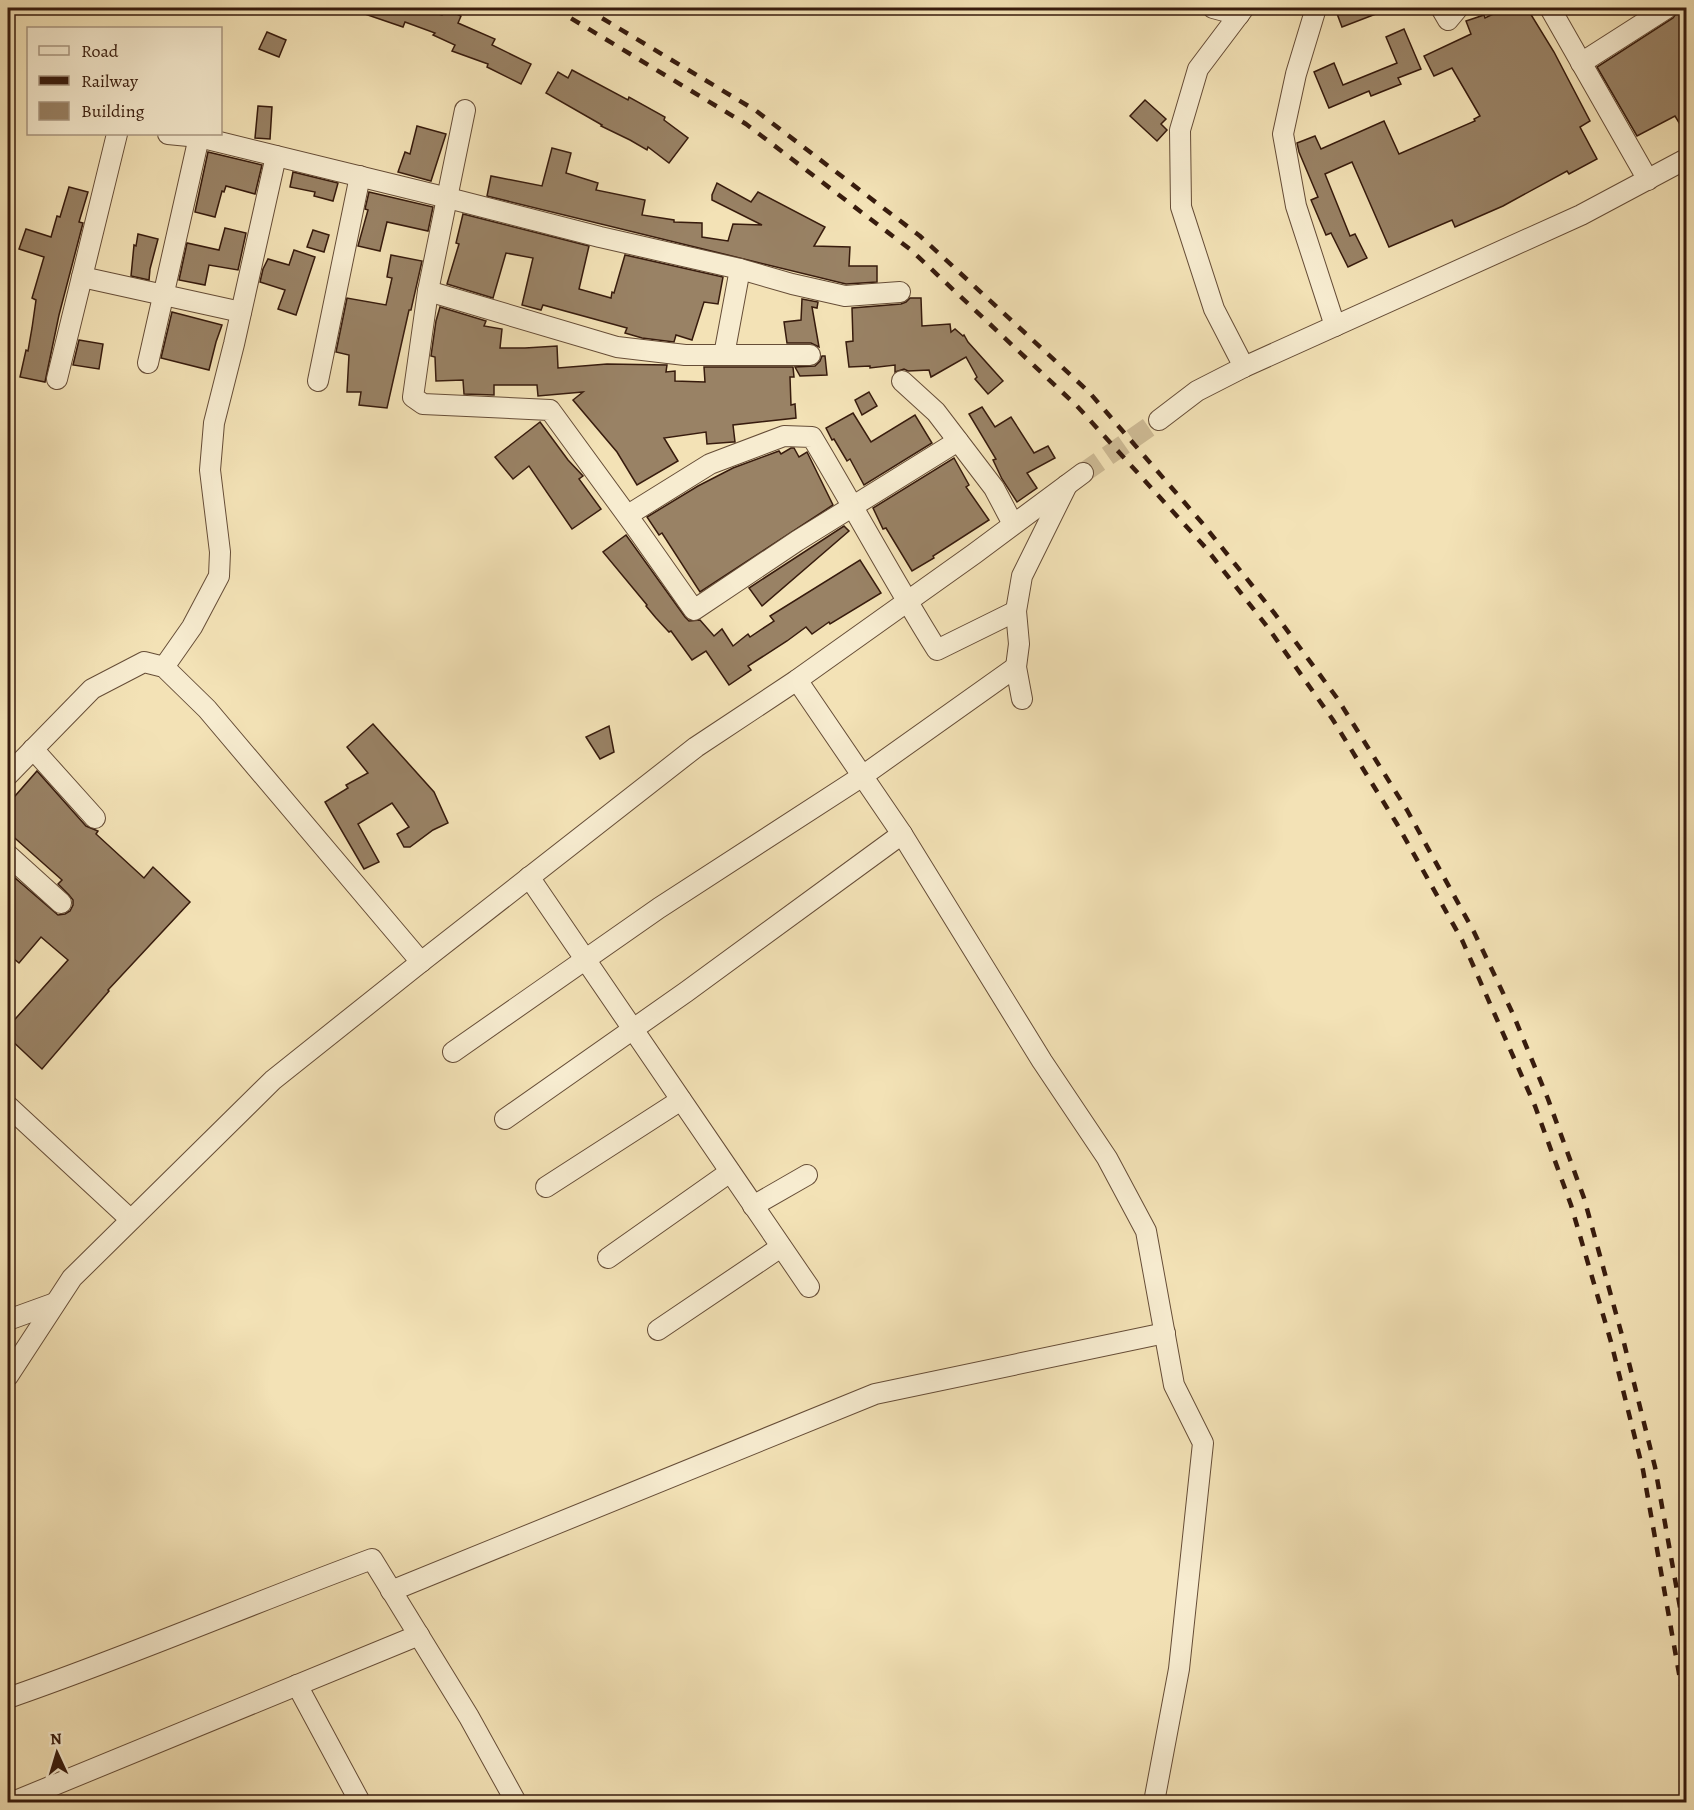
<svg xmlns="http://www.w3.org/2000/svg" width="1694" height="1810" font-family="Alegreya,serif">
<rect width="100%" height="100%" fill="#f3e2b6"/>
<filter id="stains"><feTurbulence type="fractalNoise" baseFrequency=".00333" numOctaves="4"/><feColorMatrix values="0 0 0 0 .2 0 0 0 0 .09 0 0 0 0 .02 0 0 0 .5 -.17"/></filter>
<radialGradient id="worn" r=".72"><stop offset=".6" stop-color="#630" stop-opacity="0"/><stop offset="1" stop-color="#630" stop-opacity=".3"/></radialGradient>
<g fill="#998265" stroke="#371b0d" stroke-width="1.5">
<polygon points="353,8 419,8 442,15 446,9 461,16 458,23 495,39 492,45 531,64 521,84 487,67 488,64 452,51 455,45 433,35 435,33 405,22 403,27 353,10"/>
<polygon points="1345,8 1389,8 1389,9 1342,27 1336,11"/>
<polygon points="1506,8 1527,8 1554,52 1590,121 1580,127 1597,159 1569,174 1567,171 1503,206 1455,227 1452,220 1389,247 1352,162 1325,174 1350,236 1355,234 1367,258 1348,267 1331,233 1326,235 1311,200 1318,197 1299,152 1297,143 1315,136 1321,149 1384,121 1399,154 1475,121 1474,119 1480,116 1452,68 1434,76 1424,56 1471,34 1466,21 1484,15 1485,18"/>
<polygon points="1684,8 1686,8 1686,134 1675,116 1637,136 1597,67 1673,18 1678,11"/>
<polygon points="1404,29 1421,69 1398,78 1401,84 1371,96 1369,91 1329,108 1314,72 1334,63 1343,85 1397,63 1386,37"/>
<polygon points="267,32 286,40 279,57 259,49"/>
<polygon points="572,70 628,100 629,97 665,117 664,120 688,138 669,163 648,147 647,150 630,140 601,126 602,125 546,93 558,72 568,78"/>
<polygon points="1145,100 1166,119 1161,124 1167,130 1157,141 1130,116"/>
<polygon points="258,106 272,107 270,139 255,138"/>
<polygon points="417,126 446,134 431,181 398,172 405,152 410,154"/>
<polygon points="552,148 571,153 566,173 598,183 596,190 645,200 642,215 674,220 674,222 702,223 702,237 728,241 733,224 762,225 712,200 712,195 717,183 751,202 758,192 825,227 814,246 850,247 849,266 877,266 877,282 846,284 487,196 491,176 542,186"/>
<polygon points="208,152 262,165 255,194 226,186 224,192 222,191 215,217 195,212"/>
<polygon points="293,172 338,183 333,201 314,196 315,192 290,187"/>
<polygon points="69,187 88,192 79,222 83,223 59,315 45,382 20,377 26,350 28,351 32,328 36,300 32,298 44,257 19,249 26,229 51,237 57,216 60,217"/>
<polygon points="369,192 433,207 428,231 387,222 380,251 358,246 368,210 365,209"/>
<polygon points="463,214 589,246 579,289 611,298 612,292 614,293 625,255 723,277 718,304 704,302 692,340 676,335 674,342 642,338 625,333 627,328 543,305 541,310 522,305 533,258 506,253 493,298 447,284 459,244 456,243"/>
<polygon points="225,228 246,233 238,270 209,265 205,285 179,280 187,243 219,250"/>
<polygon points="313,230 329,235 324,252 307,247"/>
<polygon points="138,234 158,239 150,269 149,280 131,276 134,245 136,246"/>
<polygon points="294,250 315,257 296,315 278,309 285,290 260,282 263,269 268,259 289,265"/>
<polygon points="391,255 422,261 411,310 409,310 387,408 359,405 361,392 347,392 349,355 336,352 347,298 386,305 392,278 387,277"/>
<polygon points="910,298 921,298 922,326 950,324 951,332 955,329 963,336 964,335 968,342 1003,381 988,394 975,379 977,377 966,357 931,377 929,370 908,371 904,369 895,372 895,365 870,368 870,366 849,367 846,342 853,341 852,308 901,304 906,302"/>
<polygon points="802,299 818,302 817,308 812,307 819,347 811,343 787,343 784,322 801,320"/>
<polygon points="440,307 486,321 484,326 502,329 500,348 525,348 557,346 558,368 607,364 667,365 666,372 675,371 675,381 705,382 704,367 793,367 794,377 790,377 791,405 795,404 796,418 733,425 735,442 733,442 707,444 706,432 664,438 678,461 637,485 617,452 573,400 583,392 538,396 537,385 494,385 494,395 464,394 463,380 436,381 435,357 431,356 436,321"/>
<polygon points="172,312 222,325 216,342 209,370 161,358"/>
<polygon points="79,340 103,344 99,369 73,365"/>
<polygon points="822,356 825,356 827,375 800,376 795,367 815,366 820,361"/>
<polygon points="869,392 877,406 862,415 855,400"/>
<polygon points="982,407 995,427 1011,417 1034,453 1048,446 1055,458 1027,473 1037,488 1017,502 1002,479 993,460 996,459 969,414"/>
<polygon points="853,413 871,442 915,415 932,443 864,485 850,459 847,461 834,439 832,440 826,428"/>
<polygon points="540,422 568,460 583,476 579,479 601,509 572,529 529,466 513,479 495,457"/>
<polygon points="791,448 794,448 799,457 807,452 833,505 700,592 662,533 659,535 647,517 698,486 733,468 779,451 781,454"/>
<polygon points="954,458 969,485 966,487 989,520 933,556 934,558 912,571 886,528 883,529 873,508"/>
<polygon points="844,526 849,531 762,606 749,588"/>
<polygon points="626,535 685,617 689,621 700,620 714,636 722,629 733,646 748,634 750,637 774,621 770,616 860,560 881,593 830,624 829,622 812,634 806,627 787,641 748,666 751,670 729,685 706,651 692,660 671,631 669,632 656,618 646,606 647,605 603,552"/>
<polygon points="373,724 434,792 448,823 433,830 410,847 404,847 397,834 409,827 392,803 358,824 379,862 364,869 325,802 348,788 346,785 368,773 347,747"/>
<polygon points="609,726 614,752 600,759 586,737"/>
<polygon points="37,771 86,826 98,831 96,834 144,878 153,867 190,902 108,990 109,991 42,1069 8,1037 8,1027 68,960 41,937 19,963 8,954 8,872 58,915 65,914 70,911 73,905 73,900 69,895 58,884 62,880 8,832 8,804"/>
</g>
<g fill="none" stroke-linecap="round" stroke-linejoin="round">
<polyline stroke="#cdba94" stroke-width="20" stroke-dasharray="20 10" stroke-linecap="butt" points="1083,473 1159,420"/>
<defs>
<g id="street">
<polyline points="1213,8 1239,15"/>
<polyline points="1244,8 1198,69 1180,130 1181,207 1214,309 1244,367"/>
<polyline points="1316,8 1296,74 1283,134 1296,206 1335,326"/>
<polyline points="1441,8 1448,20 1458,8"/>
<polyline points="1550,8 1648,180"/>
<polyline points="1581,63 1667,8"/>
<polyline points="465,110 428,291 413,397 423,404 550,410 637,529 694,610 797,541 958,441"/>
<polyline points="168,134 199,137 448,198 600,237 740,269 792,284 845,296 900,292"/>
<polyline points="82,277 241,312"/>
<polyline points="428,291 617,347 685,355 810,355"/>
<polyline points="724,355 740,269"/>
<polyline points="148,363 199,137"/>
<polyline points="57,379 117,134"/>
<polyline points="318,381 360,176"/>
<polyline points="902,381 936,412 994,488 1013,524"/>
<polyline points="1159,420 1197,391 1244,367 1581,215 1686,159"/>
<path d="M628,515L710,464L784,436L812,437C854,507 893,580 937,650L1016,611"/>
<polyline points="164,667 192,627 219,576 220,552 210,470 214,423 234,344 276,156"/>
<polyline points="797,680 902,834 1042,1061 1107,1158 1146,1231 1174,1385 1203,1443 1179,1669 1154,1802"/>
<polyline points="1022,699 1016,667 1019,644 1016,611 1022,576 1067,485"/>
<polyline points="33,749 95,818"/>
<polyline points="8,775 92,689 144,662 164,667 207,709 421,962"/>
<polyline points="8,855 61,903"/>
<polyline points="529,877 809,1287"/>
<polyline points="453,1052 659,908 861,777 1016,667"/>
<polyline points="8,1106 130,1219"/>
<polyline points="505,1119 686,992 902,834"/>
<polyline points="546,1187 681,1100"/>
<polyline points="753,1206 807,1175"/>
<polyline points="608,1258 730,1172"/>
<polyline points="8,1320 55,1303"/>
<polyline points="658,1330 781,1247"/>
<polyline points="8,1376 72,1278 273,1080 421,962 696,747 797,680 974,554 1083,473"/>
<polyline points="391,1591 875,1394 1165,1333"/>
<polyline points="297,1685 360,1802"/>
<path d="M8,1698C130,1656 250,1604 372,1559L469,1717L516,1802"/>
<polyline points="13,1802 419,1635"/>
</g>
</defs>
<use href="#street" stroke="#664d37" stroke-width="22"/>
<use href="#street" stroke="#f7ecd0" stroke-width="20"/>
<g stroke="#371b0d" stroke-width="4.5" stroke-dasharray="10 10" stroke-linecap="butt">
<polyline points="554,8 746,124 911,250 1077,406 1205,547 1269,629 1333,720 1397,824 1462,940 1535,1106 1571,1205 1611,1342 1643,1470 1686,1713"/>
<polyline points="585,8 755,110 920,236 1089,392 1203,524 1275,614 1337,698 1407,810 1474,932 1513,1014 1548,1099 1584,1198 1623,1339 1655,1467 1686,1641"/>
</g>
</g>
<rect width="1694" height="1810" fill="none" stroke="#f3e2b6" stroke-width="30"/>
<rect x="9" y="9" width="1676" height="1792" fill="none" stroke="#371b0d" stroke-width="3"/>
<rect x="15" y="15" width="1664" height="1780" fill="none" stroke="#371b0d" stroke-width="1.5"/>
<rect x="27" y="27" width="195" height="108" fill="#f7ecd0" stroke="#aa9882" stroke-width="1.5"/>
<rect x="39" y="46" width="30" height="9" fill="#f7ecd0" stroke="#aa9882" stroke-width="1.5"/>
<text x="81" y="57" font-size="18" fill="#371b0d">Road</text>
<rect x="39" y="76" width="30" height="9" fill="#371b0d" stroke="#aa9882" stroke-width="1.5"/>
<text x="81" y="87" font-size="18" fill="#371b0d">Railway</text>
<rect x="39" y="102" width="30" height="18" fill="#998265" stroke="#aa9882" stroke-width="1.5"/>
<text x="81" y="117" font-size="18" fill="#371b0d">Building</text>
<g transform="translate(57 1753) rotate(356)" stroke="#f7ecd0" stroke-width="4.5" paint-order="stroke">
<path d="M0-4.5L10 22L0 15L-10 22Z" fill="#371b0d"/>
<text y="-9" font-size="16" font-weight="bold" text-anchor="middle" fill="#371b0d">N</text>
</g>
<rect width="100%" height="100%" filter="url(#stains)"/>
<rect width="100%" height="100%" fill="url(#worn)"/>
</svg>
